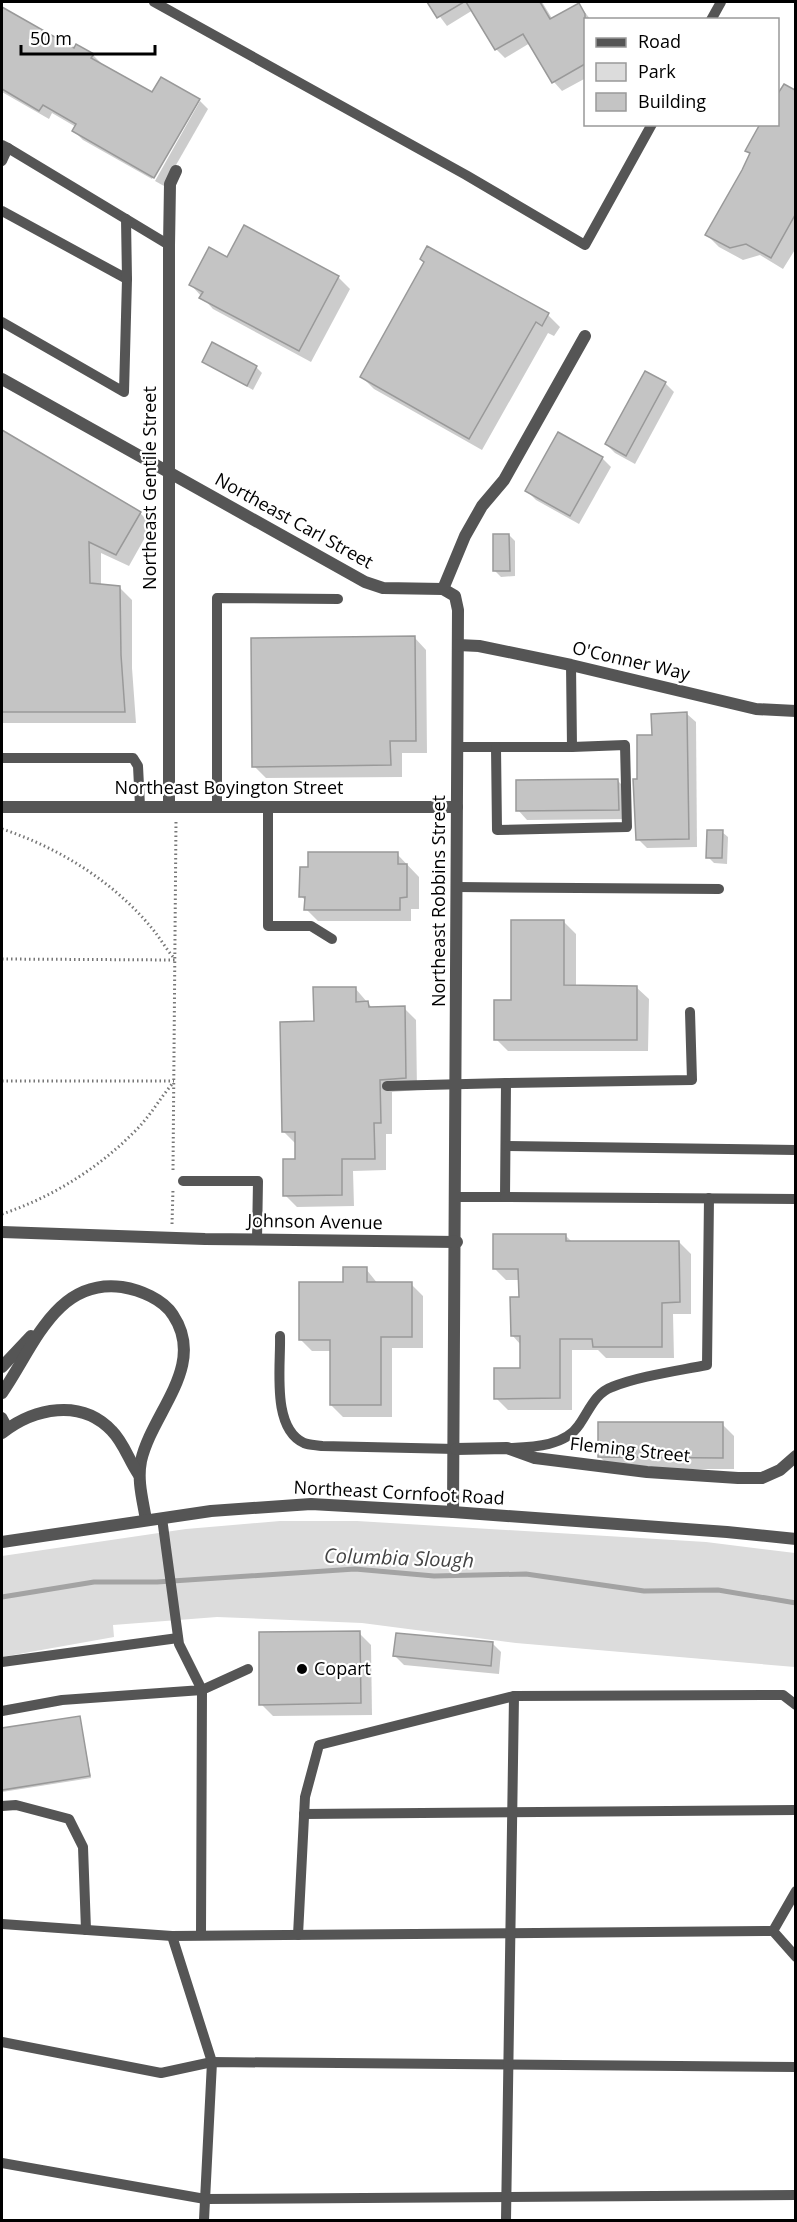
<svg xmlns="http://www.w3.org/2000/svg" width="797" height="2222" font-family="'Open Sans',sans-serif">
<rect width="100%" height="100%" fill="#fff"/>
<polygon fill="#dcdcdc" points="280,1521 357,1521 706,1542 795,1553 795,1667 516,1643 362,1623 217,1617 113,1625 114,1637 2,1657 2,1556 186,1529"/>
<g fill="#0003">
<polygon points="429,2 542,2 553,20 579,5 591,20 586,20 586,78 562,91 554,82 530,43 505,58 496,49 473,10 447,26"/>
<polygon points="6,11 74,50 93,55 102,64 153,94 161,79 199,101 197,101 152,179 83,140 74,131 76,127 52,113 49,119 2,92 2,18"/>
<polygon points="785,86 796,92 796,248 783,269 760,255 743,260 719,247 707,235 751,154 747,150 778,124"/>
<polygon points="200,101 208,109 164,186 155,181"/>
<polygon points="227,259 338,277 350,289 311,362 213,309 191,285"/>
<polygon points="548,315 560,327 554,336 548,333 482,450 374,389 362,377"/>
<polygon points="204,361 256,367 262,373 253,390"/>
<polygon points="665,383 674,392 635,464 615,453 606,444"/>
<polygon points="2,432 140,513 152,525 129,566 101,553 101,586 120,588 132,600 132,668 136,723 2,723 2,506 24,506 2,495"/>
<polygon points="602,458 611,467 579,524 536,500 527,491"/>
<polygon points="509,535 515,541 515,576 501,577 495,571"/>
<polygon points="414,637 426,650 427,753 402,753 402,777 266,778 254,766"/>
<polygon points="687,714 696,722 697,847 647,848 638,839 639,780 654,736"/>
<polygon points="618,781 627,790 628,819 527,820 518,810"/>
<polygon points="722,832 728,837 727,864 714,863 708,857"/>
<polygon points="397,854 419,877 419,909 411,909 411,921 318,921 306,909 306,901 301,896"/>
<polygon points="564,922 576,934 576,987 636,987 649,999 648,1051 508,1051 496,1039 512,1002"/>
<polygon points="355,988 373,1009 404,1008 416,1020 417,1090 392,1092 392,1134 386,1134 386,1170 353,1171 354,1206 297,1207 285,1195 297,1160 295,1143 283,1131 315,1022"/>
<polygon points="565,1235 573,1243 679,1242 691,1254 691,1314 673,1314 674,1358 606,1358 598,1350 572,1350 572,1410 508,1410 496,1398 522,1370 521,1345 512,1335 520,1298 520,1280 506,1280 494,1268"/>
<polygon points="366,1269 378,1284 411,1284 423,1296 423,1348 392,1348 392,1417 343,1417 331,1405 331,1351 312,1351 300,1339 344,1284"/>
<polygon points="722,1424 734,1436 734,1469 612,1469 599,1456"/>
<polygon points="359,1633 371,1645 372,1715 273,1716 261,1704"/>
<polygon points="492,1643 501,1652 499,1674 404,1665 395,1656"/>
<polygon points="80,1718 91,1778 2,1792 2,1730"/>
</g>
<g fill="none" stroke-linecap="round" stroke-linejoin="round">
<polyline stroke="#a3a3a3" stroke-width="5" points="2,1597 94,1582 157,1582 355,1569 434,1576 526,1574 644,1591 718,1590 796,1603"/>
</g>
<g fill="#c4c4c4" stroke="#999" stroke-width="1.5">
<polygon points="427,2 464,2 437,18"/>
<polygon points="466,2 540,2 550,19 579,3 585,14 585,64 552,83 523,34 495,50"/>
<polygon points="2,7 74,48 76,44 94,54 91,58 152,92 161,77 200,99 154,178 72,131 76,124 43,105 39,111 2,89"/>
<polygon points="784,84 795,90 795,215 771,258 746,244 730,248 705,235 742,170 750,153 745,151 760,124 777,124 777,95"/>
<polygon points="244,225 339,276 299,351 199,298 203,292 189,285 209,247 227,257"/>
<polygon points="427,246 549,313 542,326 536,322 469,439 360,377 424,262 420,259"/>
<polygon points="212,342 257,366 247,386 202,362"/>
<polygon points="645,371 666,382 626,456 605,444"/>
<polygon points="2,430 141,512 116,555 89,542 90,583 120,586 121,655 125,712 2,712"/>
<polygon points="558,432 603,457 570,516 525,491"/>
<polygon points="493,534 509,534 510,571 493,571"/>
<polygon points="415,636 416,741 390,741 391,765 252,767 251,638"/>
<polygon points="687,712 689,839 636,840 633,779 637,779 637,735 652,735 651,714"/>
<polygon points="618,779 619,810 516,811 516,780"/>
<polygon points="707,830 723,830 722,858 706,858"/>
<polygon points="308,852 398,852 398,864 407,864 407,897 400,898 400,910 304,910 305,897 299,897 300,867 308,867"/>
<polygon points="511,920 564,920 564,985 637,986 637,1040 494,1040 494,1000 511,1000"/>
<polygon points="313,987 356,987 356,1002 368,1001 369,1007 405,1006 406,1078 380,1080 381,1123 374,1123 375,1159 342,1159 342,1195 283,1196 283,1159 295,1159 295,1132 282,1132 280,1022 314,1021"/>
<polygon points="493,1234 566,1234 566,1241 679,1241 680,1302 662,1303 662,1347 593,1347 592,1339 560,1339 560,1398 494,1399 494,1368 520,1368 520,1336 511,1336 510,1297 519,1297 518,1269 493,1269"/>
<polygon points="343,1267 367,1267 367,1282 412,1282 412,1337 381,1337 381,1405 330,1405 330,1340 299,1340 299,1282 343,1282"/>
<polygon points="598,1422 723,1422 723,1458 598,1457"/>
<polygon points="360,1631 361,1703 259,1705 259,1632"/>
<polygon points="396,1633 493,1642 491,1666 393,1656"/>
<polygon points="80,1716 90,1776 2,1790 2,1728"/>
</g>
<g fill="none" stroke-linecap="round" stroke-linejoin="round">
<g stroke="#777" stroke-width="3" stroke-dasharray="1.5 3" stroke-linecap="butt">
<path d="M2,829C60,848 116,883 155,932C161,940 167,950 174,958"/>
<polyline points="2,959 175,960"/>
<polyline points="2,1081 174,1081"/>
<polyline points="173,1170 176,820"/>
<path d="M2,1214C53,1197 101,1167 139,1127C152,1113 161,1097 173,1083"/>
<polyline points="172,1224 173,1189"/>
</g>
<g stroke="#555" stroke-width="10">
<polyline points="154,2 466,175 585,245 652,124"/>
<polyline points="711,20 721,2"/>
<polyline points="8,148 169,245"/>
<polyline points="2,161 8,148 2,145"/>
<polyline points="2,211 127,279 124,392 2,322"/>
<polyline points="126,219 127,279"/>
<polyline points="458,747 572,747 571,665"/>
<polyline points="496,747 497,830 627,827 625,745 572,747"/>
<polyline points="2,758 133,758 138,766 140,806"/>
<polyline points="217,806 217,598 338,599"/>
<polyline points="268,806 268,926 311,926 332,939"/>
<polyline points="457,887 719,889"/>
<polyline points="506,1083 692,1080 690,1012"/>
<polyline points="387,1086 506,1083 505,1197 457,1197"/>
<polyline points="506,1146 796,1150"/>
<polyline points="183,1181 258,1181 257,1240"/>
<polyline points="505,1197 796,1199"/>
<path d="M280,1336C281,1366 271,1428 304,1443C309,1445 317,1445 322,1446L456,1449"/>
<polyline points="2,1417 8,1428"/>
<path d="M511,1448C534,1447 565,1446 579,1425C589,1411 595,1393 612,1387C639,1376 677,1371 707,1365L709,1198"/>
<polyline points="2,1662 178,1638"/>
<polyline points="2,1711 62,1700 202,1690 179,1644 162,1518"/>
<polyline points="2,1806 16,1805 69,1819 83,1847 86,1930"/>
<polyline points="304,1814 796,1810"/>
<polyline points="2,1924 172,1936"/>
<polyline points="773,1931 796,1891"/>
<polyline points="773,1931 796,1957"/>
<polyline points="201,1935 202,1690 248,1669"/>
<polyline points="298,1935 305,1797 319,1745 514,1696 783,1695 796,1705"/>
<polyline points="2,2042 161,2073 212,2062 796,2067"/>
<polyline points="2,2163 205,2199 796,2195"/>
<polyline points="204,2220 212,2062 172,1936 773,1931"/>
<polyline points="506,2220 514,1696"/>
</g>
<g stroke="#555" stroke-width="12">
<polyline points="2,379 365,582 383,588 443,589"/>
<polyline points="443,589 455,596 458,610 453,1512"/>
<polyline points="443,589 465,536 482,506 504,480 585,336"/>
<polyline points="458,645 479,646 571,665 756,709 796,711"/>
<polyline points="169,806 169,245 170,184 176,171"/>
<polyline points="2,807 457,807"/>
<polyline points="2,1232 205,1239 457,1242"/>
<polyline points="2,1367 31,1336"/>
<path d="M2,1393C33,1349 55,1278 122,1287C140,1290 163,1299 173,1315C207,1366 152,1412 141,1461C137,1481 143,1501 146,1520"/>
<path d="M2,1433C34,1408 81,1398 112,1431C124,1443 129,1461 139,1475"/>
<polyline points="456,1449 507,1448 535,1458 647,1472 738,1478 762,1478 780,1470 796,1456"/>
</g>
<polyline stroke="#555" stroke-width="12" points="2,1542 211,1511 311,1504 453,1512 727,1532 796,1539"/>
</g>
<circle fill="#000" stroke="#fff" stroke-width="2" cx="302" cy="1669" r="6"/>
<g text-anchor="middle" stroke-width="4.5" stroke-linejoin="round" paint-order="stroke">
<g font-size="18" fill="#000" stroke="#fff">
<text transform="translate(150 488) rotate(-90)" y="6">Northeast Gentile Street</text>
<text transform="translate(294 521) rotate(29)" y="6">Northeast Carl Street</text>
<text transform="translate(631 661) rotate(13)" y="6">O'Conner Way</text>
<text x="229" y="794">Northeast Boyington Street</text>
<text transform="translate(439 901) rotate(-90)" y="6">Northeast Robbins Street</text>
<text transform="translate(315 1222) rotate(1)" y="6">Johnson Avenue</text>
<text transform="translate(630 1450) rotate(6)" y="6">Fleming Street</text>
<text transform="translate(399 1493) rotate(3)" y="6">Northeast Cornfoot Road</text>
</g>
<g font-size="18" fill="#000" stroke="#fff" text-anchor="start">
<text x="314" y="1675">Copart</text>
</g>
<g font-size="20" font-style="italic" fill="#444" stroke="#fff">
<text transform="translate(399 1558) rotate(2)" y="7">Columbia Slough</text>
</g>
</g>
<rect width="797" height="2222" fill="none" stroke="#000000" stroke-width="6"/>
<rect x="584" y="18" width="195" height="108" fill="#ffffff" stroke="#999999" stroke-width="1.5"/>
<rect x="596" y="38" width="30" height="9" fill="#555555" stroke="#999999" stroke-width="1.5"/>
<text x="638" y="48" font-size="18" fill="#000000">Road</text>
<rect x="596" y="63" width="30" height="18" fill="#dcdcdc" stroke="#999999" stroke-width="1.5"/>
<text x="638" y="78" font-size="18" fill="#000000">Park</text>
<rect x="596" y="93" width="30" height="18" fill="#c4c4c4" stroke="#999999" stroke-width="1.5"/>
<text x="638" y="108" font-size="18" fill="#000000">Building</text>
<path d="M21 45v9h134v-9" fill="none" stroke="#000000" stroke-width="3"/>
<text x="30" y="45" font-size="18" fill="#000000" stroke="#ffffff" stroke-width="4.5" paint-order="stroke">50 m</text>
</svg>
